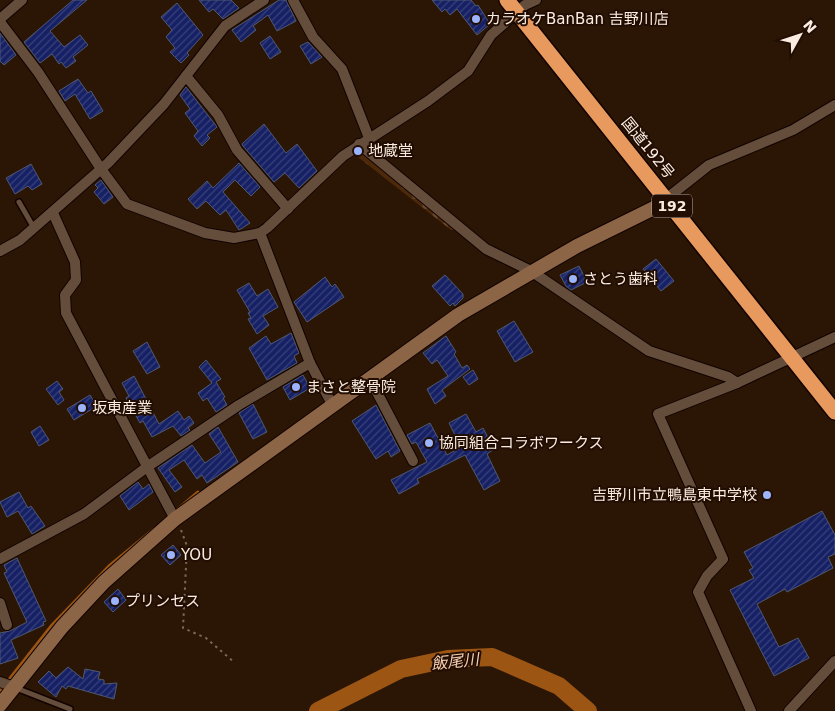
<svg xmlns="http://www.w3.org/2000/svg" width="835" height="711" font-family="'DejaVu Sans','Noto Sans JP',sans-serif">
<defs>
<pattern id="cemetery-stones" width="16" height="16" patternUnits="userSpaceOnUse" patternTransform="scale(1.25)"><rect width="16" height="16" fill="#4d2909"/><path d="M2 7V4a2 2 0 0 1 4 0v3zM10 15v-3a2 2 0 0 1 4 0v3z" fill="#68482d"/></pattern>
<pattern id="building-hatch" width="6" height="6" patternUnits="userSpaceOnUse" patternTransform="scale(1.25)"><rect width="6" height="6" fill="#162165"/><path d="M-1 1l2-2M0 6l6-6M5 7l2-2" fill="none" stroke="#39417b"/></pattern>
</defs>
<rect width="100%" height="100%" fill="#2b1606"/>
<polygon fill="url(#cemetery-stones)" points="363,152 458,230 451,230 358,157"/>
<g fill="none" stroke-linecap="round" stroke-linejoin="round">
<g stroke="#9c5513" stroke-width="3">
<polyline points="178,509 198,492"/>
<polyline points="0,691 52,625 109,566 154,529"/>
</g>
<polyline stroke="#9c5513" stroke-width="18" points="318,711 401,669 448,659 492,657 559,686 588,711"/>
</g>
<g fill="url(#building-hatch)" stroke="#4f5871">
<polygon points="73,0 87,0 50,31 64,47 80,35 88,45 73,57 76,61 66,68 61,62 59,64 52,54 40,63 24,42"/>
<polygon points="199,0 231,0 239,8 223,19 213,9 209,12"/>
<polygon points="279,0 286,0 296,21 277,31 268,15 253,26 256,30 241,42 232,30"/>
<polygon points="432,0 471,0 476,6 478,5 490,24 477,35 457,9 450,15 445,9 442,12"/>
<polygon points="177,3 203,35 187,53 189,55 181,63 170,52 175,48 166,37 172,30 161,17"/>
<polygon points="0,33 16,55 4,65 0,61"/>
<polygon points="270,36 281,52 270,59 260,43"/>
<polygon points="308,42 322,57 311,64 300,46"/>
<polygon points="78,79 88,93 91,91 103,111 90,119 75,94 65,101 59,91"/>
<polygon points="186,87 217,127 207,135 210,138 202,146 194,136 198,131 185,113 190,109 180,95"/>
<polygon points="264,124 286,153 297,144 317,171 299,188 285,173 274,182 243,146 242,144"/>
<polygon points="239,163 260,187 251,196 235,180 223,192 250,223 239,230 226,210 220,215 206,201 197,209 188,199 207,181 213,188"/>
<polygon points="31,164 42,184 32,190 28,186 15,194 6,178"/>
<polygon points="101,180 113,197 104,204 94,192 98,188 95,185"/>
<polygon points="656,259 674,281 661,291 643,269"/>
<polygon points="579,266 587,282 571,290 566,286 560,275"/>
<polygon points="445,275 463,294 463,298 455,306 453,303 450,306 432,286"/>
<polygon points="325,277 332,287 335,284 344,297 307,322 294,302"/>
<polygon points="249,283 257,296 268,289 278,307 263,316 269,325 257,334 248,319 251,318 248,313 250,312 237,290"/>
<polygon points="514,321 533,352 515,362 497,331"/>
<polygon points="291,333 299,353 294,356 297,363 267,380 249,348 266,336 271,344"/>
<polygon points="446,336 456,352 454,354 462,368 467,365 470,369 442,390 446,396 435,404 427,389 448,376 437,360 432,364 423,353"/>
<polygon points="147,342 160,367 147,374 133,351"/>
<polygon points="206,360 221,379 216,382 225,397 223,398 227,405 216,412 207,398 203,401 198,393 212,383 199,367"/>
<polygon points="473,370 478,379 469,385 463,377"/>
<polygon points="303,375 310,388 290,400 283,387"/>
<polygon points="134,376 159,424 178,411 184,420 189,416 194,423 188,428 190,430 181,436 173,426 152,437 143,421 140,423 126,398 129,396 122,383"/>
<polygon points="57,381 63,389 59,392 64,400 58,405 46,389"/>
<polygon points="90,395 97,406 74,420 67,409"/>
<polygon points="253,404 267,432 253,439 239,413"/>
<polygon points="376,405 400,451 391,457 388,451 376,459 352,421"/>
<polygon points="466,414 476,432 483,428 494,449 487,454 500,481 484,490 465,455 417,479 419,483 399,494 391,480 427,462 416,442 412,444 407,435 430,423 447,455 461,447 449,423"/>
<polygon points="40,426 49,440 39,446 31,432"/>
<polygon points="218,427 238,462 207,483 202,475 197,479 184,460 169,470 182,487 175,492 158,468 192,445 205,463 221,452 209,434"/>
<polygon points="138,482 143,489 149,484 153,492 129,510 120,496"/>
<polygon points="19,492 28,508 31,506 45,526 32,534 18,511 7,517 0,502"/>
<polygon points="822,511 835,535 835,554 828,557 833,568 787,592 785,589 757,604 779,647 798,638 809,658 774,676 730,590 754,578 749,570 753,568 744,552"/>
<polygon points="173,545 181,555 170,565 161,555"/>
<polygon points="17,558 46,621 43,622 44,625 11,640 18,658 0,664 0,633 10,631 27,622 4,573 7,572 4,565"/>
<polygon points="118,589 126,600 113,612 104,602"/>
<polygon points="68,667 83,679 85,669 100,672 98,679 104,680 104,684 117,683 114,699 68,686 66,689 62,686 56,697 38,682 49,671 56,678"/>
</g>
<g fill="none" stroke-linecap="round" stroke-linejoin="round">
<defs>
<g id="lane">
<polyline points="19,202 34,228"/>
<polyline points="16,688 70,709"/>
</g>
<g id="street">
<polyline points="293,0 313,37 342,69 369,138"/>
<polyline points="0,19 22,0"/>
<polyline points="0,22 38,72 101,169 127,204 205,233 234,238 260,233 267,228 343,156 428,101 468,71 491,35 525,5 536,0"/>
<polyline points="186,76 218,115 237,150 288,209"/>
<polyline points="359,144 486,249 531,271 649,351 728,377 737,383 835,337"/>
<polyline points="666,199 709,165 793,130 835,105"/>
<polyline points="53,213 75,262 76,280 65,295 66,313 175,519"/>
<polyline points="260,233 310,363 333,406"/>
<polyline points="0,251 20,240 108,163 164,104 225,26 264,0"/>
<polyline points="370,379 413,461"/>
<polyline points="737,383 658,414 723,559 707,576 698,592 751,711"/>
<polyline points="0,559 84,514 147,467 239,405 310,363"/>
<polyline points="0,603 7,625"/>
<polyline points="0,682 14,687"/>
<polyline points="789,711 835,661"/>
</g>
<polyline id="secondary" points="0,705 62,627 104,582 175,519 458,315 577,246 654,208 666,199"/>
<polyline id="highway" points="507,0 835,412"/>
</defs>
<use href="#lane" stroke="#120300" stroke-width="8"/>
<use href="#street" stroke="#120300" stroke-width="12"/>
<use href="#secondary" stroke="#120300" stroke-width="16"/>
<use href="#highway" stroke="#120300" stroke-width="18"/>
<polyline stroke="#796759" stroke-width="2" stroke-dasharray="2.5 4" stroke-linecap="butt" points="181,530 187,546 183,628 206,638 235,663"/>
<use href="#lane" stroke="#654d3c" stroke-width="5"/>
<use href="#street" stroke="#654d3c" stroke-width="10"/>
<use href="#secondary" stroke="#8c6446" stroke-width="14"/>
<use href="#highway" stroke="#e8995e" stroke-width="15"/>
</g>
<g fill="#9cb4fd" stroke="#210d01" stroke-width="2">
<circle cx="476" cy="19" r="5"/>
<circle cx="358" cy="151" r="5"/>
<circle cx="573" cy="279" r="5"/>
<circle cx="296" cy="387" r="5"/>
<circle cx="82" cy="408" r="5"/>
<circle cx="429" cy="443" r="5"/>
<circle cx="767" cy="495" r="5"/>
<circle cx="171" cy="555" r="5"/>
<circle cx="115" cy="601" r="5"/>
</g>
<g text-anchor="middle" stroke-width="4" stroke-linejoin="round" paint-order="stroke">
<rect fill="#210d01" stroke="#baa99e" stroke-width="1" x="652" y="194.5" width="40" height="23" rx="4"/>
<g font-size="14" font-weight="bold" fill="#fbece2">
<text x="672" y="211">192</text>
</g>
<g font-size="15" fill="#fbece2" stroke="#210d01" text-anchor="start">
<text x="486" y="24">カラオケBanBan 吉野川店</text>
<text x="368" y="156">地蔵堂</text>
<text x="583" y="284">さとう歯科</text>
<text x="306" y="392">まさと整骨院</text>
<text x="92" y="413">坂東産業</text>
<text x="439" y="448">協同組合コラボワークス</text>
<text x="757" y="500" text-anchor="end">吉野川市立鴨島東中学校</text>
<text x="181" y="560">YOU</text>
<text x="125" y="606">プリンセス</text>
</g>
<g font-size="15" fill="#fbece2" stroke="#210d01">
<text transform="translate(648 148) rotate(51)" y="5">国道192号</text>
</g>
<g font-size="16" font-style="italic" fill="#f8cfb3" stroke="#210d01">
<text transform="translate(455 661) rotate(-6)" y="6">飯尾川</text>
</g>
</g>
<g transform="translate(800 35) rotate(50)" stroke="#210d01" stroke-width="4" paint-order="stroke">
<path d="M0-4L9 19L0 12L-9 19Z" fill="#fbece2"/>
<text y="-8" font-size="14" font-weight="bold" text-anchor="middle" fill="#fbece2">N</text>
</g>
</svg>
